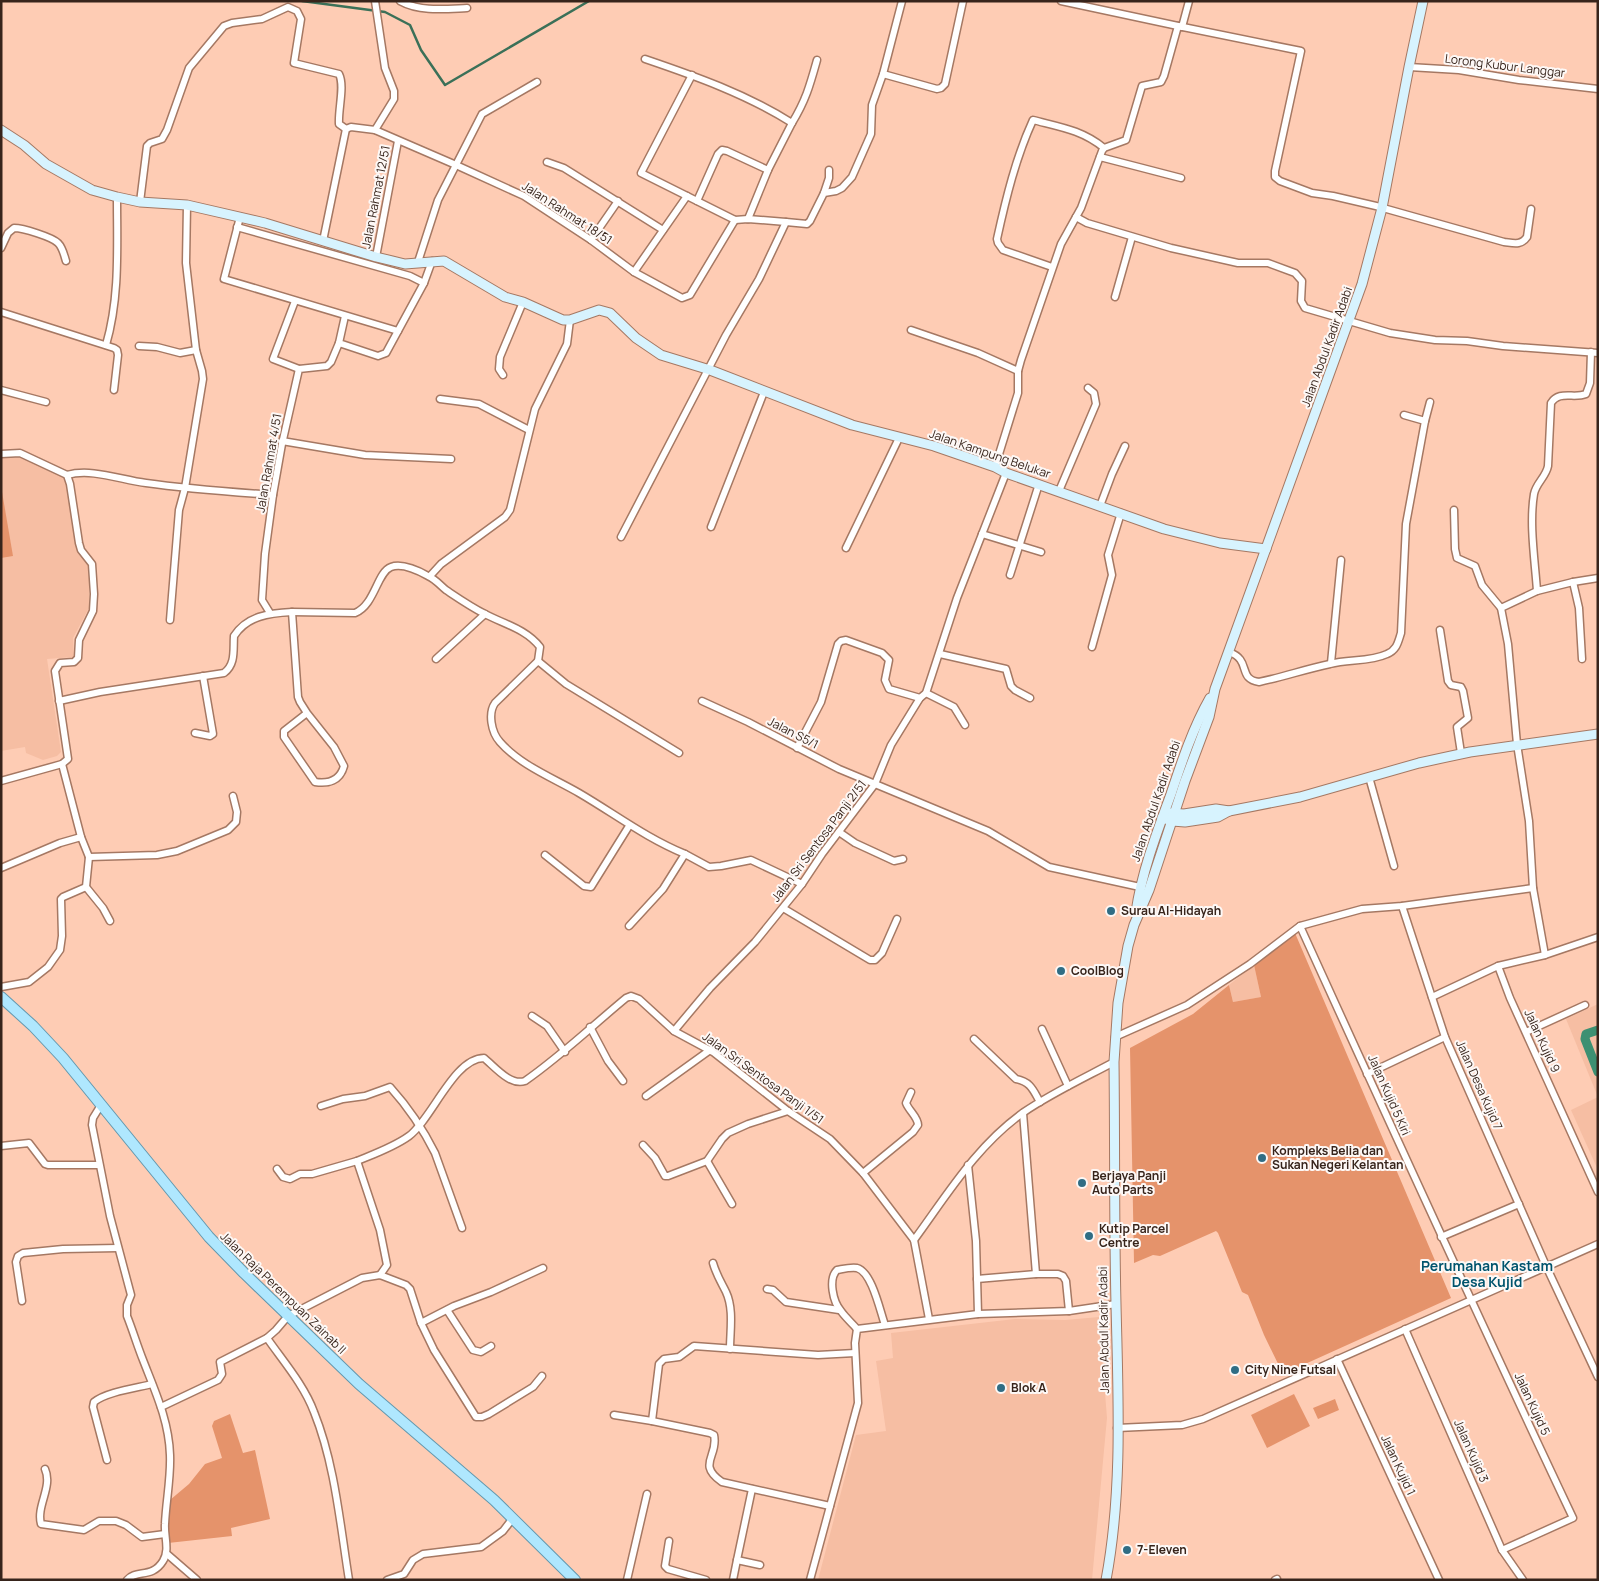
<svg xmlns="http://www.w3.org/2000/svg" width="1599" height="1581" font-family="Manrope,sans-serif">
<rect width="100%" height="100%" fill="#feccb4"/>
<g fill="#f6bea3">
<polygon points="18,455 65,478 77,551 87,561 89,570 89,608 73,638 74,657 47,659 61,752 57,756 43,760 26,753 25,747 1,751 1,457"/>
<polygon points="1254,965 1261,997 1233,1002 1229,985"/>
<polygon points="1598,1004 1598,1170 1571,1110 1598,1097 1566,1019"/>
<polygon points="1099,1317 1107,1418 1092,1580 818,1580 856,1435 886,1431 876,1361 893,1358 891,1333 1015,1319 1065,1320"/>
</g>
<g fill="#e5936b">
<polygon points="1,486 13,556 1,558"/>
<polygon points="1295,933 1451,1298 1283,1374 1264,1335 1248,1295 1242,1292 1218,1233 1216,1231 1160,1256 1153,1255 1134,1263 1130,1048 1193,1014 1229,985 1233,1002 1261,997 1254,965"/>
<polygon points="1294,1394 1310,1426 1267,1448 1251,1415"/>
<polygon points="1335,1399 1339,1410 1318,1419 1313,1408"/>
<polygon points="230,1414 243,1453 255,1450 270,1519 231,1528 232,1536 168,1543 167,1524 170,1500 189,1484 205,1464 222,1458 212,1426 214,1421"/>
</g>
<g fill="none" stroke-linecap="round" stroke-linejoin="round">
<polyline stroke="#3b7058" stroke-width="2.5" points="302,1 385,12 410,25 421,50 445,85 589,1"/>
<polyline stroke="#3d9072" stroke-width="9" points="1598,1030 1586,1034 1585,1039 1598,1072"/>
<defs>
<g id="street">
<path d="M400,1C420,12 445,9 467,8"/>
<polyline points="1061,1 1178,26"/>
<polyline points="1182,27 1189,1"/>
<path d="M645,59C695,76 746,94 792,123L768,170L748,219"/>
<polyline points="1409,67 1459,70 1519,80 1598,89"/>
<polyline points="883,74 937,89 941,88 945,84 963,1"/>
<path d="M792,123C806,100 810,85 817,60"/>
<polyline points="346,129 351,127 375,130 456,165 524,196 591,240 634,272 682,298 690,295 735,220"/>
<polyline points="375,130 394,99 394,91 385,68 375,1"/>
<polyline points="1100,157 1181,178"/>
<polyline points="547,162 564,168 663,230"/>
<polyline points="824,193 829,178 829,170"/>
<polyline points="687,196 641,173 692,75"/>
<polyline points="697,201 718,154 722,150 727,151 768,170"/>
<path d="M140,202L147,146L150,143L162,139L167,130L189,68L224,26L232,23L262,19L288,7L297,11L301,19L294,63L339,74C345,86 338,109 339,124L346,129"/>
<polyline points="240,217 224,279 398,331"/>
<polyline points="1076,217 1087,223 1171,248 1238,263 1268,263 1295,273 1302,281 1301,301 1305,308 1390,333 1435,340 1467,341 1503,346 1598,353"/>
<polyline points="786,222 807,224 810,221 824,193 836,191 842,188 852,177 871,134 872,105 883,74 902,1"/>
<polyline points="237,227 410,276 424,283"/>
<polyline points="591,240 618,201"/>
<polyline points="323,241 346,129"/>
<path d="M1,248L8,233L14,228C23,228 52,237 58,243C63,248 64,255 66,261"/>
<polyline points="376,257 398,141"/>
<polyline points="418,262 438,200 482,114 537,82"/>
<path d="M1052,267L1003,250L998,243L997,239C1006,198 1016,157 1033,120C1060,127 1082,130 1104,148"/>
<polyline points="1115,297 1132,237"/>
<polyline points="295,301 273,359 299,369"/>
<polyline points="1,312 114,348 117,350 118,355 114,390"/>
<polyline points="345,316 339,343 378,356 386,353 424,283 432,261"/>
<polyline points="911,330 978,353 1018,371"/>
<path d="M106,345C120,297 117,247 117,197"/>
<polyline points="139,346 157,347 180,353 196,350"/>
<polyline points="503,375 499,369 500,357 523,302"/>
<polyline points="1,390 46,402"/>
<polyline points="440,399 479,404 529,430"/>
<polyline points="1425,421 1430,402"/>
<polyline points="282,441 365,455 451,459"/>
<polyline points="1,454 20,453 67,475 70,484 79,543 81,550 92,564 94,594 93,611 79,640 78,658 74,662 60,663 55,671 68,759 62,764 1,781"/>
<path d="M995,467L1018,393V371L1021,360L1061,244L1081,208L1102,151L1104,148L1126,140L1142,86L1161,82L1164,76L1178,26L1301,51L1275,171V177L1280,181L1312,193L1333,196L1376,206L1504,242C1513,243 1521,246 1527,237L1531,209"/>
<path d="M67,475C92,468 121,480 146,483C188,489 231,492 273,495"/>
<polyline points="1059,491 1096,404 1094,393 1088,388"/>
<polyline points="1100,506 1112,474 1125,446"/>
<polyline points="1454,510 1455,549 1457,558 1475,566 1482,585 1501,608"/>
<polyline points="711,527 764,392"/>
<polyline points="982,534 1041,552"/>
<polyline points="621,537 726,335 759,279 786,222 748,219 735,220 687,196 634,272"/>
<polyline points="846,548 899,438"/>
<polyline points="1010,575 1039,484"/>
<polyline points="430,576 441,564 505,517 510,510 535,409 567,344 570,320"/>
<polyline points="1573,582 1598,578"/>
<polyline points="1537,591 1501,608 1508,644 1517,744 1529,821 1533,888 1545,955"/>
<path d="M292,612L355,613C375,605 377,572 391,567C402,563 419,571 428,576C435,579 440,585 446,590C458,598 471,607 485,614C504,624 526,629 540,647L538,661"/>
<polyline points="270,613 262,600 265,554 273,495 282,444 299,369 327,366 331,362 339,343"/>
<polyline points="170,620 179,510 185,488 203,379 202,371 196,350 186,263 187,205"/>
<polyline points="1440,630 1448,681 1451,685 1461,687 1463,691 1468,718 1457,727 1461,753"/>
<polyline points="1092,647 1112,575 1108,555 1121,513"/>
<path d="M1229,652C1252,660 1237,679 1259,682C1283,677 1306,669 1330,664C1348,659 1370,662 1387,654C1397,650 1398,642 1401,633L1406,524L1425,421L1404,415"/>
<polyline points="940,654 1006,669 1011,686 1015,690 1030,698"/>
<polyline points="436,659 485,614"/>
<path d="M1582,659L1579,608L1573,582L1537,591C1535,561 1529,524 1534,494C1536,483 1546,477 1548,466L1551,403C1559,390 1574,399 1586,394L1590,383L1591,352"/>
<polyline points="1331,663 1341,560"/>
<polyline points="926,693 954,707 965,725"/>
<path d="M59,701L100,692L224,673C236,664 233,650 234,636C247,616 269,613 292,612L298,697L300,702L307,713L334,747L344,766C340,781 328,784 315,782L284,737V731L307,713"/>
<polyline points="702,701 748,722 839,769 988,831 1049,867 1140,887"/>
<polyline points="195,733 210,736 213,734 203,676"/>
<polyline points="797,748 821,702 838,644 841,641 846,640 882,653 889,660 885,680 889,689 920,698"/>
<polyline points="62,764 81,837 89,857 157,855 177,851 228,830 236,822 237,812 233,796"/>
<polyline points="1369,777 1394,866"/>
<polyline points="839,832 855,843 894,861 903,859"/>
<polyline points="685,854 709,867 721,866 751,860 802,884"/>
<polyline points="545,855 584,886 591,887 629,826"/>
<polyline points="89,857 86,887 103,908 110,921"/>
<polyline points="1,868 60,843 81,837"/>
<polyline points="1402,906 1445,1037 1547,1268 1598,1377"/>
<polyline points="783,908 870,960 875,960 882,953 897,919"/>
<path d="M629,926L663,889L685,854C646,838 615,814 579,793C553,778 520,765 500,742C491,732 488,713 495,703L538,661L566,684L679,753"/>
<path d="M1300,926C1390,1124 1480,1321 1573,1518L1502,1550"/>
<polyline points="1498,966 1545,955 1598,937"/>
<polyline points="1,987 29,982 48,967 60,950 62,936 61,899 63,897 86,887"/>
<polyline points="1432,997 1498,966 1510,998 1598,1192"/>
<polyline points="532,1016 547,1026 565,1052"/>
<polyline points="590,1027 608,1061 623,1081"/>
<polyline points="1042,1029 1068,1086"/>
<polyline points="674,1031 710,988 755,942 802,884 822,854 875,784 891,745 920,698 926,693 957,598 1006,473"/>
<polyline points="1526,1032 1585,1005"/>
<polyline points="1115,1037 1187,1005 1250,964 1300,926 1362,909 1402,906 1533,888"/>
<path d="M974,1039L1016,1079C1031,1082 1033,1090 1040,1102"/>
<polyline points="1367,1074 1445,1037"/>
<polyline points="646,1096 710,1050"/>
<path d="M101,1105L93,1118L92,1125L110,1216L131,1295L127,1305V1316C133,1331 137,1345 143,1360C155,1391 169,1421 170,1455C171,1478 166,1501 165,1524C164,1536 170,1550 163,1561C152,1579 136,1569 127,1580"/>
<path d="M321,1106L343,1099L365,1096L390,1087C408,1107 423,1129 435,1153L462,1228"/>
<polyline points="1023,1113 1036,1274 1058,1274 1063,1276 1066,1281 1069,1311"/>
<polyline points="643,1145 655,1158 665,1176 668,1176 707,1161 722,1139 728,1133 748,1124 788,1111"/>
<polyline points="1,1146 29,1143 45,1164 48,1165 99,1165"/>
<polyline points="707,1161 732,1204"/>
<polyline points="968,1165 976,1241 978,1314"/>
<polyline points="277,1169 283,1177 290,1179 300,1174 312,1174 357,1161"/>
<path d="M863,1173L913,1132L918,1125C918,1117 909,1111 906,1103L911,1092"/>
<polyline points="1441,1237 1519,1204"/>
<path d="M914,1240C947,1195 977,1145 1024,1112C1052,1093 1084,1078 1114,1062"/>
<path d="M713,1263C716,1274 721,1282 726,1292C734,1309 730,1331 730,1349"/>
<path d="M380,1275L387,1265L380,1230L357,1161C374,1154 394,1147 409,1136C432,1119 454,1058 484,1058C495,1067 510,1086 525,1081C561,1056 592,1026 626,998L631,996L639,999L674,1031L713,1052L788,1111L830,1139L863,1173L914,1240L929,1319"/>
<polyline points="977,1279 1036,1274"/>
<polyline points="767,1289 773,1290 786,1302 839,1310"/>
<polyline points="22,1301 16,1262 18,1256 23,1253 63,1249 118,1248"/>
<polyline points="447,1310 473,1350 481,1352 491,1346"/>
<polyline points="421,1323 454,1306 491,1292 543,1268"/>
<path d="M857,1329C852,1323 845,1317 841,1311C833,1302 828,1279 837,1270C843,1269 850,1267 857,1268C872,1272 880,1311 885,1325"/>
<polyline points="1405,1329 1502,1550 1523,1580"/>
<path d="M267,1338C283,1361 304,1385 314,1412C335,1464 340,1524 349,1580"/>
<polyline points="1337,1359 1439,1580"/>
<polyline points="161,1407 218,1380 222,1374 220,1362 267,1338 276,1330 288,1316 362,1278 380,1275 406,1285 410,1289 421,1323 434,1350 476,1417 482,1417 489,1414 533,1387 542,1376"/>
<path d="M614,1415L652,1421L710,1433L714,1435C719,1456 696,1464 722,1482L830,1506"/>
<polyline points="652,1421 659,1364 664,1359 679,1357 694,1346 818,1355 855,1353"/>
<polyline points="1117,1428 1182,1425 1203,1419 1598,1244"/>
<path d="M107,1460L93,1407L94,1402C106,1392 136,1388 152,1384"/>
<path d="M45,1469C53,1487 36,1506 41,1524L84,1530L99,1521H116L126,1525L142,1537L165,1534"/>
<polyline points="752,1489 737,1560 760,1565"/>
<polyline points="669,1541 665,1566 668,1569 706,1580"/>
<polyline points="167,1554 197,1580"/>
<polyline points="387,1580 404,1574 413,1560 423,1554 481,1547 503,1531 513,1518"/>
<polyline points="627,1580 647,1494"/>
<polyline points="733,1580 737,1560"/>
<polyline points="810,1580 858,1403 855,1343 857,1329 978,1314 1069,1311 1116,1304"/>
<polyline points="1275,1580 1277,1579"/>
</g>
<g id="secondary">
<polyline points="1,130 24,145 46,164 92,190 117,197 140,202 187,205 265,223 376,257 405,264 444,261 505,297 523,302 563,320 570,320 599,310 610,313 636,338 661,355 710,370 852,425 934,446 995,467 1006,473 1164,529 1220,543 1266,549"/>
<polyline points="1170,813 1184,814 1216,809 1229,811"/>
<polyline points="1162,818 1172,821 1185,822 1218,817 1229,811 1300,797 1419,763 1470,752 1598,734"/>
<path d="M1136,912C1142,871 1157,832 1171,794C1182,761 1193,728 1210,698"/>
<path d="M1106,1580C1123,1490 1118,1395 1116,1304C1114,1223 1115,1143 1114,1062L1118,1003L1128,946L1134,925L1149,890L1185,781L1209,717L1215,689L1362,284L1382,208L1409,67L1423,1"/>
</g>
<polyline id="primary" points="1,997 33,1026 63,1058 209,1237 244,1273 359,1384 494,1500 575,1580"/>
</defs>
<use href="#street" stroke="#a57863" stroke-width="9"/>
<use href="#secondary" stroke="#a57863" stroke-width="11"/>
<use href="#primary" stroke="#6398ae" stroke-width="12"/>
<use href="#street" stroke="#fff" stroke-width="6"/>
<use href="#secondary" stroke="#d7f3fe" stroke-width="9"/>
<use href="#primary" stroke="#afe7fe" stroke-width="10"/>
</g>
<g fill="#316d84" stroke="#fdf8f6" stroke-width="2">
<circle cx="1111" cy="911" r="5"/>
<circle cx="1061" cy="971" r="5"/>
<circle cx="1262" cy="1158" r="5"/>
<circle cx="1082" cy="1183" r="5"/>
<circle cx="1089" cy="1236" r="5"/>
<circle cx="1235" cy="1370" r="5"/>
<circle cx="1001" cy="1388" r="5"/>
<circle cx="1127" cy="1550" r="5"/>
</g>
<g text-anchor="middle" stroke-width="4" stroke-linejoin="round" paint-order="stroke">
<g font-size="12" fill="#37241b" stroke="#fdf8f6">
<text transform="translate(1505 66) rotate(7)" y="4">Lorong Kubur Langgar</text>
<text transform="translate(376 197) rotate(-79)" y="4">Jalan Rahmat 12/51</text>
<text transform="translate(567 213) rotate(33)" y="4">Jalan Rahmat 18/51</text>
<text transform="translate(1327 347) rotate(-70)" y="4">Jalan Abdul Kadir Adabi</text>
<text transform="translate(990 454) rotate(19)" y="4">Jalan Kampung Belukar</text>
<text transform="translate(269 463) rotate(-80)" y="4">Jalan Rahmat 4/51</text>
<text transform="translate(793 733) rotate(27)" y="4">Jalan S5/1</text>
<text transform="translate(1156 801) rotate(-71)" y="4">Jalan Abdul Kadir Adabi</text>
<text transform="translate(819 841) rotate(-53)" y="4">Jalan Sri Sentosa Panji 2/51</text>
<text transform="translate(1542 1041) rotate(65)" y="4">Jalan Kujid 9</text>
<text transform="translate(763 1078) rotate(36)" y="4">Jalan Sri Sentosa Panji 1/51</text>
<text transform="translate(1479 1085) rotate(66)" y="4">Jalan Desa Kujid 7</text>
<text transform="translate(1389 1095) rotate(66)" y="4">Jalan Kujid 5 Kiri</text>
<text transform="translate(283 1293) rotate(44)" y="4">Jalan Raja Perempuan Zainab II</text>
<text transform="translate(1104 1330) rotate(-91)" y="4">Jalan Abdul Kadir Adabi</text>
<text transform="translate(1532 1404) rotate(65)" y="4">Jalan Kujid 5</text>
<text transform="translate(1471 1451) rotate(66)" y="4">Jalan Kujid 3</text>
<text transform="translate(1398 1465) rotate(65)" y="4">Jalan Kujid 1</text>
</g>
<g font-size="12" font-weight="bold" fill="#37241b" stroke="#fdf8f6" text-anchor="start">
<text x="1121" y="915">Surau Al-Hidayah</text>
<text x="1071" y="975">CoolBlog</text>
<text x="1272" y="1155">Kompleks Belia dan<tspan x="1272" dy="14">Sukan Negeri Kelantan</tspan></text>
<text x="1092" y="1180">Berjaya Panji<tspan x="1092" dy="14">Auto Parts</tspan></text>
<text x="1099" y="1233">Kutip Parcel<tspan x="1099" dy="14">Centre</tspan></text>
<text x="1245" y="1374">City Nine Futsal</text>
<text x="1011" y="1392">Blok A</text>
<text x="1137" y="1554">7-Eleven</text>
</g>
<g font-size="14" font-weight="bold" fill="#00546d" stroke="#fdf8f6">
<text x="1487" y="1271">Perumahan Kastam<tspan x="1487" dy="16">Desa Kujid</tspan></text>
</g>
</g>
<rect width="1599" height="1581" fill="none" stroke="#37241b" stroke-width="5"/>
</svg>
